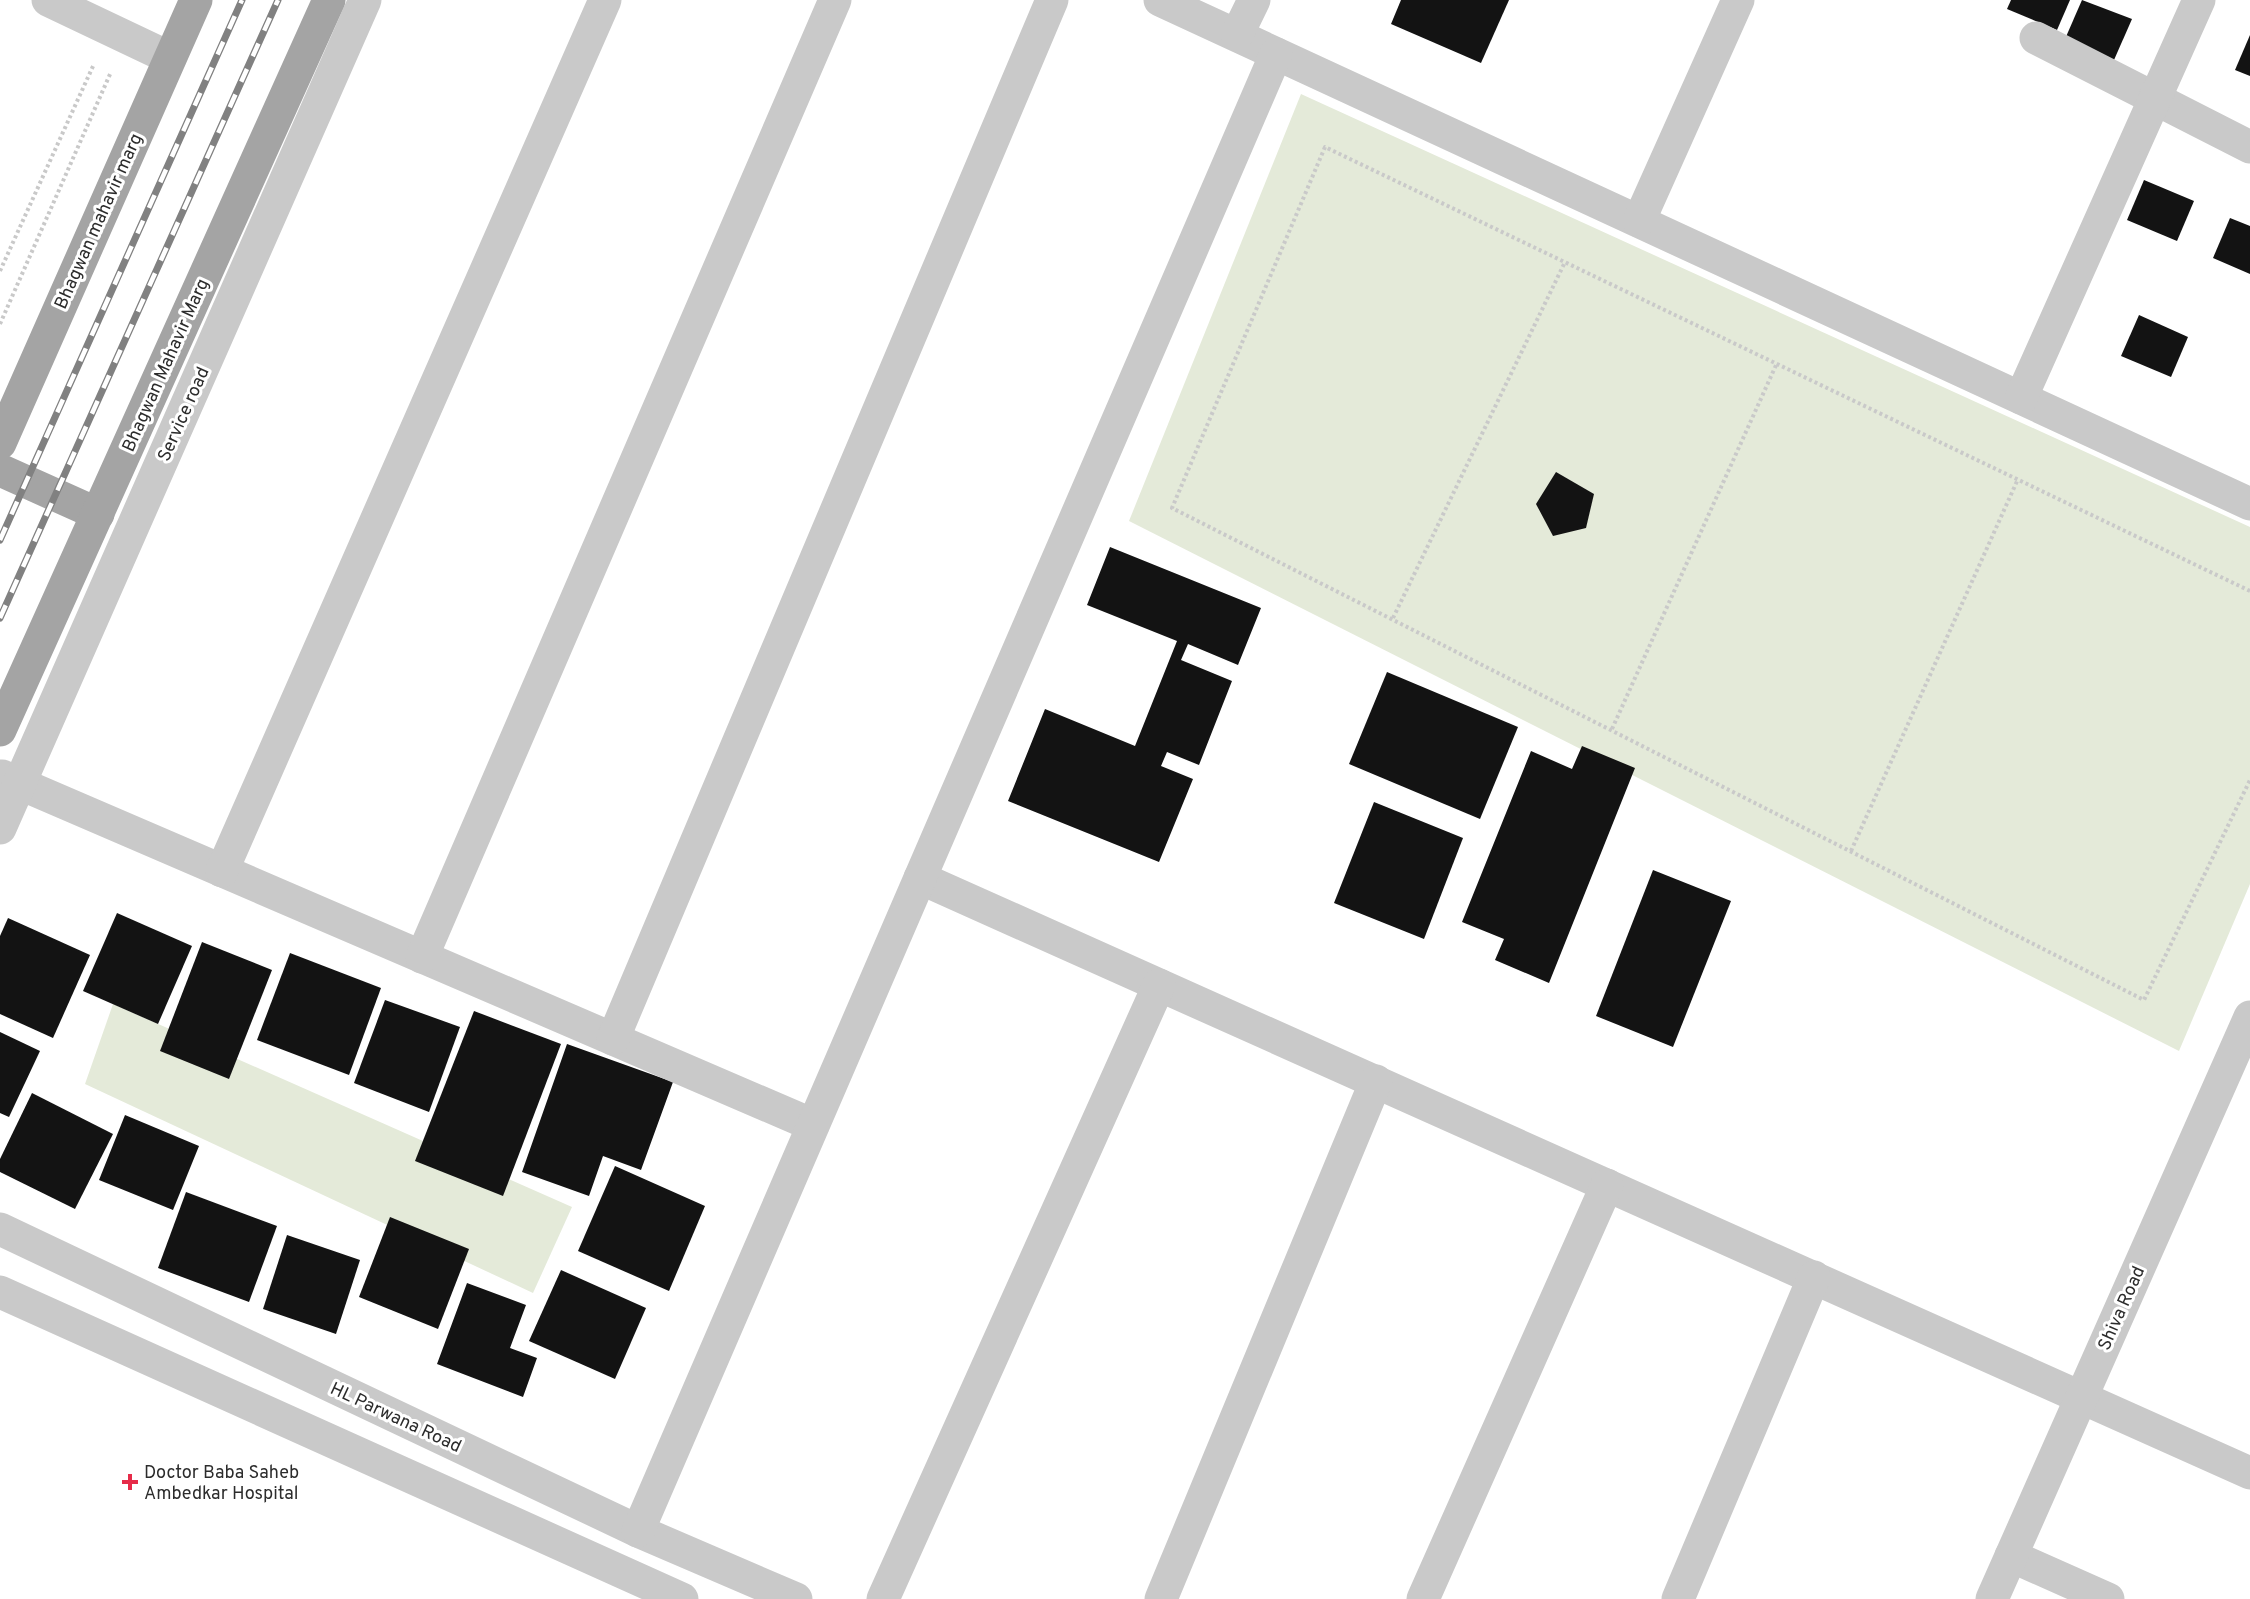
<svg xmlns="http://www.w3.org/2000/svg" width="2250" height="1599" font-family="Overpass,sans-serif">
<rect width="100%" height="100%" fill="#fff"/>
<g fill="#e4ead9">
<polygon points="1301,94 2250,527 2250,884 2179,1051 1129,521"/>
<polygon points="113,1004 572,1207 533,1293 85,1084"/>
</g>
<g fill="#131313">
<polygon points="1401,0 1509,0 1481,63 1391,24"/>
<polygon points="2011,0 2070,0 2057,30 2007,9"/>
<polygon points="2082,0 2132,19 2114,60 2065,39"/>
<polygon points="2250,35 2250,76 2235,70"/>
<polygon points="2144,180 2194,201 2177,241 2127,220"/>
<polygon points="2230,218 2250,226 2250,274 2213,258"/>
<polygon points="2139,315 2188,337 2171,377 2121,356"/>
<polygon points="1556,472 1594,494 1586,528 1553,536 1536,504"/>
<polygon points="1110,547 1261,608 1238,665 1188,644 1181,660 1232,681 1199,765 1167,752 1161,766 1193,779 1159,862 1008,801 1045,709 1135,746 1177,641 1087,605"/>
<polygon points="1387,672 1518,727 1480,819 1349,764"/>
<polygon points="1582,746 1635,768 1549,983 1495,960 1504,939 1462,922 1531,751 1572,769"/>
<polygon points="1374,802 1463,838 1424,939 1334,903"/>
<polygon points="1653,870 1731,901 1673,1047 1596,1016"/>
<polygon points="117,913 192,946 158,1024 83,991"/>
<polygon points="8,918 90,955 53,1038 0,1014 0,936"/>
<polygon points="202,942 272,970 229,1079 160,1051"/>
<polygon points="290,953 381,988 349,1075 257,1040"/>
<polygon points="385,1000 460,1027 429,1112 354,1083"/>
<polygon points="474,1011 561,1044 503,1196 415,1161"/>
<polygon points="0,1032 40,1051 9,1117 0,1113"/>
<polygon points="567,1044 673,1082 641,1170 603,1156 589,1196 522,1172"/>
<polygon points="32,1093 113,1134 75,1209 0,1172 0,1159"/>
<polygon points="125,1115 199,1146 173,1210 99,1180"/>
<polygon points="615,1166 705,1206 669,1291 578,1251"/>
<polygon points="186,1192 277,1226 249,1302 158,1268"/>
<polygon points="390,1217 469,1249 438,1329 359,1297"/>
<polygon points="287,1235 360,1260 336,1334 263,1309"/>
<polygon points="561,1270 646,1308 615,1379 529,1341"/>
<polygon points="467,1283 526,1305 510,1348 537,1358 523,1397 437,1364"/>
</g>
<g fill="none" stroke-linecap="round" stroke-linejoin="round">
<g stroke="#c9c9c9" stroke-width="4" stroke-dasharray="3 3" stroke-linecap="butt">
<polyline points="0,271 94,64"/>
<polyline points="0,324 111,72"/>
<polyline points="2250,591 1325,147 1172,508 2144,1000 2250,780"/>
<polyline points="1393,618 1565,262"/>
<polyline points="1612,729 1777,363"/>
<polyline points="1851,851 2018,479"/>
</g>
<g stroke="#c9c9c9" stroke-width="33">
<polyline points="48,0 170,58"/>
<polyline points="1160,0 2250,504"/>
<polyline points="1237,35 1254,0"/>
<polyline points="2036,38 2250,147"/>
<polyline points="1639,221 1738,0"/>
<polyline points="2021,398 2199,0"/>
<polyline points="2,776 813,1125"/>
<polyline points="0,828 365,0"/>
<polyline points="222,871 605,0"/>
<polyline points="920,878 2250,1473"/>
<polyline points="422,957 835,0"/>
<polyline points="613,1039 1052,0"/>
<polyline points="0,1229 638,1531 796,1599"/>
<polyline points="0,1292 682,1599"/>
<polyline points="638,1531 1276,54"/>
<polyline points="2011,1556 2108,1599"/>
<polyline points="883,1599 1159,985"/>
<polyline points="1161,1599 1376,1081"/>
<polyline points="1423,1599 1607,1185"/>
<polyline points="1678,1599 1814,1277"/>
<polyline points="1992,1599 2250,1017"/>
</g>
<g stroke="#a4a4a4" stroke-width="33">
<polyline points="0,443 196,0"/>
<polyline points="0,470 98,514"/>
<polyline points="0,730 329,0"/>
</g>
<defs>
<g id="rail">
<polyline points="0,540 242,0"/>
<polyline points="0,618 278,0"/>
</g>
</defs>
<use href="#rail" stroke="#818181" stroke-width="7"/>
<use href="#rail" stroke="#fff" stroke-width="4.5" stroke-dasharray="14" stroke-linecap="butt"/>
</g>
<path fill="#e62b49" stroke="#fff" stroke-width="2" d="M127 1473h6v6h6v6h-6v6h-6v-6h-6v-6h6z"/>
<g text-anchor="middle" stroke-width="6" stroke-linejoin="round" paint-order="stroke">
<g font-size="18" fill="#2c2c2c" stroke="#fff">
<text transform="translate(98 221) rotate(-66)" y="6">Bhagwan mahavir marg</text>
<text transform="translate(165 365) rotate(-66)" y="6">Bhagwan Mahavir Marg</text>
<text transform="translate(183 414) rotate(-66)" y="6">Service road</text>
<text transform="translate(2121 1308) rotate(-66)" y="6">Shiva Road</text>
<text transform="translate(396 1417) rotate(25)" y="6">HL Parwana Road</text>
</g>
<g font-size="18" fill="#2c2c2c" stroke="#fff" text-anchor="start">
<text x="144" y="1478">Doctor Baba Saheb<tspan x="144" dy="21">Ambedkar Hospital</tspan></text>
</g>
</g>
</svg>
